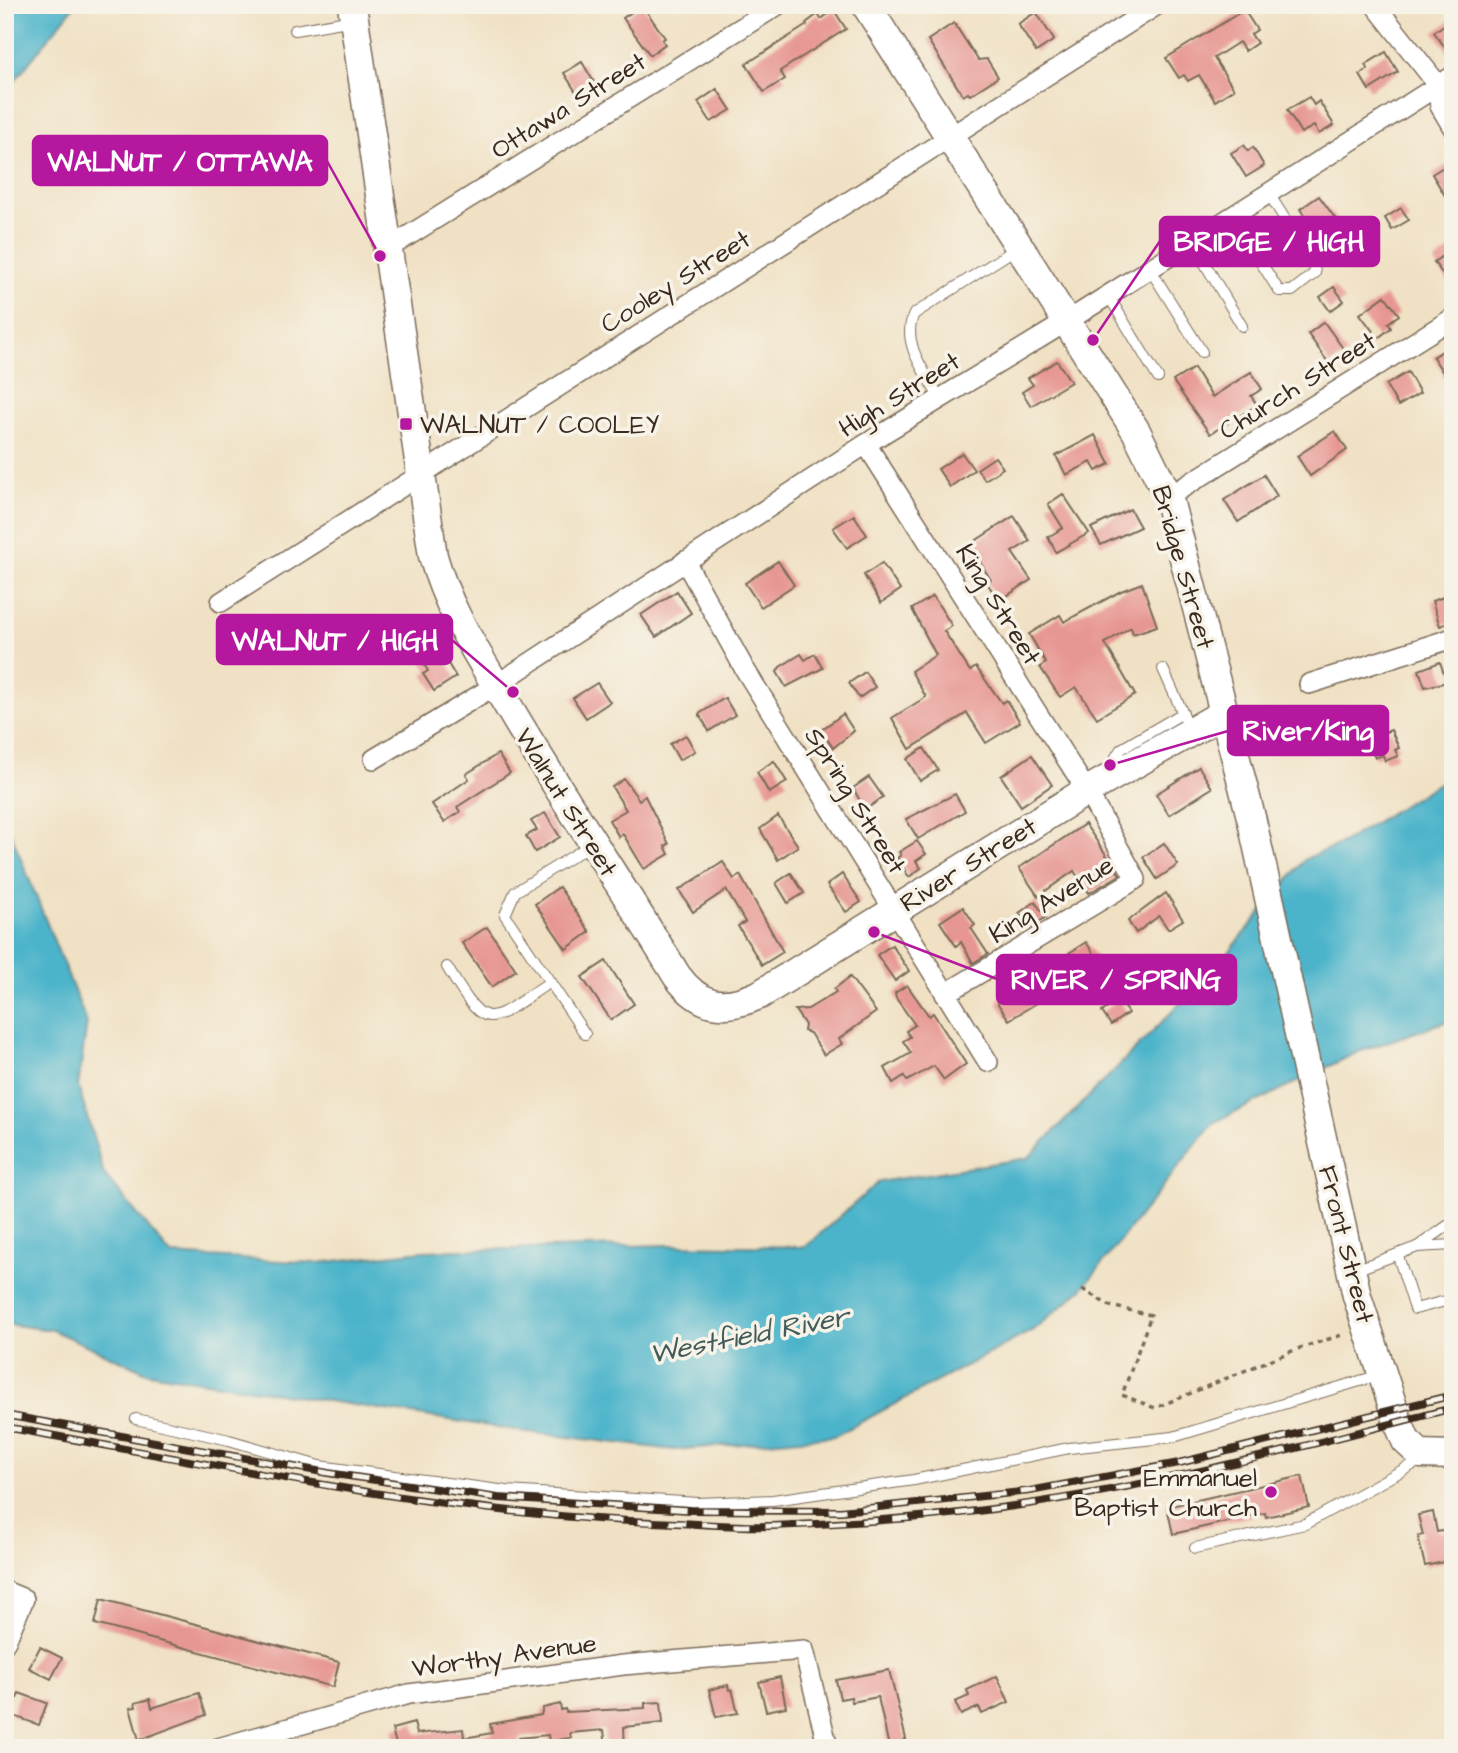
<svg xmlns="http://www.w3.org/2000/svg" width="1458" height="1753" font-family="'Architects Daughter',sans-serif">
<rect width="100%" height="100%" fill="#f7f3e8"/>
<filter id="ink" filterUnits="userSpaceOnUse"><feTurbulence type="fractalNoise" baseFrequency=".0143" numOctaves="2"/><feDisplacementMap in="SourceGraphic" scale="14" xChannelSelector="R" yChannelSelector="G"/><feConvolveMatrix kernelMatrix="1 2 1 2 8 2 1 2 1" color-interpolation-filters="sRGB"/></filter>
<filter id="wash" filterUnits="userSpaceOnUse"><feTurbulence type="fractalNoise" baseFrequency=".00686" numOctaves="4" result="noise"/><feDisplacementMap in="SourceGraphic" scale="28" xChannelSelector="R" yChannelSelector="G"/><feGaussianBlur stdDeviation="1.57" result="paint"/><feColorMatrix in="noise" values="0 0 0 0 0 0 0 0 0 0 0 0 0 0 0 0 0 1.4 0 .05"/><feComposite in="paint" operator="in"/></filter>
<g filter="url(#wash)">
<rect width="100%" height="100%" fill="#f0e1c4"/>
<g fill="#4cb4ca" stroke="#446f74" stroke-width="2">
<polygon points="5,5 75,5 5,93"/>
<polygon points="1453,774 1453,1019 1358,1052 1213,1123 1082,1289 1033,1330 835,1436 674,1450 527,1432 149,1373 52,1330 5,1324 5,819 87,1023 78,1086 104,1174 171,1255 317,1263 423,1251 668,1245 805,1247 879,1182 1028,1158 1222,961 1305,859 1342,843"/>
</g>
<g id="blocks">
<g fill="#e79793">
<polygon points="642,5 665,38 662,40 665,44 650,55 623,18"/>
<polygon points="834,10 846,29 780,71 785,79 764,92 746,64 807,25 806,23 818,14 821,19"/>
<polygon points="1244,10 1257,30 1251,34 1257,43 1245,51 1239,42 1214,58 1234,89 1215,101 1199,75 1188,81 1184,75 1179,78 1166,58"/>
<polygon points="1036,12 1054,40 1036,52 1018,24"/>
<polygon points="1453,19 1453,59 1434,32"/>
<polygon points="954,23 978,60 987,59 998,77 970,95 968,93 963,96 928,40"/>
<polygon points="1386,52 1398,72 1369,90 1360,75 1368,69 1365,65"/>
<polygon points="582,62 595,84 578,95 564,73"/>
<polygon points="717,89 731,110 711,122 698,102"/>
<polygon points="1309,97 1314,105 1319,101 1334,125 1319,134 1314,126 1301,133 1287,110"/>
<polygon points="1244,145 1248,151 1253,147 1264,166 1246,177 1231,153"/>
<polygon points="1453,161 1453,209 1432,174"/>
<polygon points="1319,196 1356,247 1334,261 1300,209"/>
<polygon points="1401,208 1409,220 1392,230 1385,218"/>
<polygon points="1453,248 1453,289 1434,262"/>
<polygon points="1334,287 1344,301 1330,311 1320,297"/>
<polygon points="1385,296 1399,315 1388,323 1391,328 1378,338 1360,314"/>
<polygon points="1324,322 1347,354 1330,365 1308,334"/>
<polygon points="1453,344 1453,388 1433,357"/>
<polygon points="1057,361 1071,382 1031,406 1022,392 1033,385 1028,378"/>
<polygon points="1194,368 1212,397 1251,372 1262,389 1251,396 1257,405 1210,434 1173,381"/>
<polygon points="1408,372 1420,393 1398,406 1386,385"/>
<polygon points="1335,431 1347,450 1310,476 1297,456"/>
<polygon points="1095,435 1110,464 1096,471 1091,462 1066,475 1056,456"/>
<polygon points="962,453 974,470 950,487 938,469"/>
<polygon points="995,457 1003,468 985,480 977,469"/>
<polygon points="1264,475 1277,496 1238,522 1224,500"/>
<polygon points="1063,494 1089,533 1056,552 1048,537 1063,528 1048,504"/>
<polygon points="1130,509 1140,527 1101,545 1091,528"/>
<polygon points="854,515 867,535 847,548 833,528"/>
<polygon points="1014,516 1030,541 1012,552 1031,580 999,601 987,583 991,580 969,545"/>
<polygon points="778,561 794,585 761,607 745,583"/>
<polygon points="882,563 900,590 881,603 864,575"/>
<polygon points="1142,583 1157,626 1133,634 1131,627 1105,643 1135,695 1097,718 1076,687 1060,697 1040,667 1046,663 1029,634 1060,615 1064,622 1121,591"/>
<polygon points="677,591 691,613 656,637 641,615"/>
<polygon points="1453,594 1453,621 1440,626 1432,601"/>
<polygon points="933,596 952,626 944,631 970,671 976,667 1002,703 1006,700 1020,722 986,743 967,713 910,749 892,718 926,697 911,671 936,655 912,609"/>
<polygon points="435,653 439,660 444,657 456,677 434,691 423,674 428,671 422,661"/>
<polygon points="801,654 805,660 815,654 823,668 786,687 777,672 780,667"/>
<polygon points="1440,662 1447,682 1425,687 1419,670"/>
<polygon points="865,672 875,687 859,698 849,683"/>
<polygon points="597,683 610,702 586,718 573,698"/>
<polygon points="725,698 735,715 709,731 699,714"/>
<polygon points="843,714 854,731 833,748 821,730"/>
<polygon points="1391,730 1399,748 1395,750 1398,756 1385,761 1383,755 1375,758 1367,739"/>
<polygon points="686,735 695,751 679,760 670,744"/>
<polygon points="924,748 938,770 920,781 907,759"/>
<polygon points="498,754 510,773 457,807 460,812 444,822 432,804 469,779 466,774"/>
<polygon points="1032,755 1052,785 1021,806 1001,776"/>
<polygon points="774,761 787,782 769,793 757,772"/>
<polygon points="1199,767 1212,788 1169,815 1156,794"/>
<polygon points="869,777 883,797 865,810 853,788"/>
<polygon points="624,779 639,800 645,796 669,844 665,846 669,854 644,869 623,834 619,837 609,820 626,810 612,787"/>
<polygon points="955,794 965,811 918,839 906,819"/>
<polygon points="545,813 560,837 535,852 526,836 537,830 531,821"/>
<polygon points="778,816 798,846 778,860 760,829"/>
<polygon points="1085,824 1120,875 1089,893 1074,871 1038,896 1019,868"/>
<polygon points="917,841 926,854 916,861 921,868 909,877 897,858 901,855 899,852"/>
<polygon points="1164,843 1178,865 1157,879 1143,857"/>
<polygon points="723,862 734,879 740,875 783,952 762,965 738,926 745,922 726,890 693,912 679,890"/>
<polygon points="791,873 804,893 788,903 776,883"/>
<polygon points="842,874 861,902 846,912 827,885"/>
<polygon points="559,887 590,932 566,949 535,904"/>
<polygon points="1166,893 1183,920 1168,929 1159,916 1136,933 1128,921"/>
<polygon points="1035,902 1046,917 1030,928 1019,913"/>
<polygon points="963,907 975,925 971,928 988,954 973,963 961,942 956,946 940,922"/>
<polygon points="487,927 516,970 492,987 462,943"/>
<polygon points="1086,942 1099,961 1096,963 1099,967 1084,977 1069,953"/>
<polygon points="892,945 909,971 895,981 877,955"/>
<polygon points="606,961 634,1004 611,1020 582,977"/>
<polygon points="850,977 876,1012 839,1039 842,1044 824,1055 810,1033 804,1031 805,1025 795,1010 808,1009 836,992 834,989"/>
<polygon points="1026,980 1040,1001 1009,1020 998,1004 999,997"/>
<polygon points="907,985 929,1016 933,1013 966,1064 944,1080 934,1066 907,1081 904,1076 893,1083 885,1068 911,1053 903,1041 910,1037 906,1031 915,1025 896,998 895,993"/>
<polygon points="1118,1000 1128,1013 1111,1025 1102,1012"/>
<polygon points="1302,1476 1309,1507 1266,1517 1265,1513 1173,1534 1167,1507"/>
<polygon points="1433,1512 1437,1532 1453,1529 1453,1560 1425,1566 1418,1536 1423,1535 1418,1515"/>
<polygon points="101,1599 339,1662 333,1687 95,1624"/>
<polygon points="40,1647 62,1658 51,1679 29,1668"/>
<polygon points="889,1670 906,1739 889,1747 878,1697 852,1702 851,1697 840,1699 836,1680"/>
<polygon points="997,1676 1009,1702 982,1714 979,1707 961,1715 955,1702 969,1696 967,1690"/>
<polygon points="780,1677 786,1707 766,1711 759,1682"/>
<polygon points="728,1685 729,1690 732,1689 738,1713 716,1717 709,1690"/>
<polygon points="19,1693 47,1703 39,1725 11,1715"/>
<polygon points="199,1693 206,1715 139,1740 130,1708 136,1707 135,1703 150,1699 152,1708"/>
<polygon points="661,1702 663,1723 624,1727 625,1748 606,1748 604,1730 570,1733 571,1738 549,1741 548,1735 519,1738 520,1748 397,1748 392,1729 414,1723 417,1734 463,1729 464,1738 492,1733 490,1724 541,1715 543,1708 560,1704 561,1710 565,1709 566,1712 645,1708 645,1703"/>
</g>
</g>
</g>
<g filter="url(#ink)">
<use href="#blocks" fill-opacity="0" stroke="#7a6a58" stroke-width="2"/>
<g fill="none" stroke-linecap="round" stroke-linejoin="round">
<defs>
<g id="lane">
<polyline points="295,30 353,20"/>
<polyline points="1232,217 1279,291 1292,291 1315,273 1314,265 1269,194"/>
<polyline points="1192,242 1242,326"/>
<polyline points="1150,269 1202,352"/>
<polyline points="1108,295 1158,378"/>
<path d="M940,399C926,373 900,343 914,314L1017,248"/>
<polyline points="1163,669 1185,718"/>
<polyline points="1121,769 1116,757 1121,749 1183,713"/>
<path d="M447,967C489,1037 487,1023 550,982"/>
<polyline points="585,1034 505,915 515,892 592,844"/>
<polyline points="1417,1247 1453,1245"/>
<polyline points="1398,1256 1415,1309 1453,1299"/>
<polyline points="1355,1270 1417,1247 1453,1222"/>
<polyline points="136,1419 229,1440 319,1466 507,1491 699,1503 773,1500 914,1480 1069,1448 1173,1437 1380,1375"/>
<polyline points="1195,1548 1305,1524 1423,1459"/>
</g>
<g id="street">
<polyline points="1375,5 1453,104"/>
<polyline points="1438,92 1440,106 1453,128"/>
<polyline points="387,249 778,5"/>
<polyline points="866,444 1087,791 1136,879 945,994"/>
<polyline points="1168,497 1453,318"/>
<polyline points="685,561 744,668 988,1062"/>
<polyline points="221,602 1157,5"/>
<polyline points="1309,684 1453,638"/>
<polyline points="374,759 496,685 866,444 1066,322 1453,76"/>
<polyline points="5,1591 24,1599 5,1643"/>
<polyline points="218,1748 409,1694 623,1665 804,1650 828,1748"/>
</g>
<g id="secondary">
<path d="M352,5L433,556C449,612 475,649 504,699C559,793 620,883 677,976C700,1007 723,1011 759,995L1080,795L1224,713"/>
<polyline points="866,5 1136,431 1168,496 1252,821 1357,1296 1398,1422 1406,1441 1420,1454 1453,1455"/>
</g>
</defs>
<use href="#lane" stroke="#7a6a58" stroke-width="12"/>
<use href="#street" stroke="#7a6a58" stroke-width="22"/>
<use href="#secondary" stroke="#7a6a58" stroke-width="31"/>
<polyline stroke="#7a6a58" stroke-width="3.5" stroke-dasharray="5 5" stroke-linecap="butt" points="1082,1289 1110,1306 1151,1315 1122,1395 1155,1408 1297,1349 1345,1334"/>
<use href="#lane" stroke="#fff" stroke-width="10"/>
<use href="#street" stroke="#fff" stroke-width="19"/>
<use href="#secondary" stroke="#fff" stroke-width="28"/>
<defs>
<g id="rail">
<polyline points="5,1415 328,1473 498,1498 690,1510 841,1511 1030,1491 1179,1463 1453,1395"/>
<path d="M5,1427C230,1467 447,1516 676,1523C707,1524 740,1527 772,1526C852,1523 934,1518 1014,1506C1162,1485 1308,1445 1453,1408"/>
</g>
</defs>
<use href="#rail" stroke="#3b2a1e" stroke-width="8"/>
<use href="#rail" stroke="#f7f3e8" stroke-width="5" stroke-dasharray="16" stroke-linecap="butt"/>
</g>
</g>
<g fill="#b5179e" stroke="#f7f3e8" stroke-width="2.5">
<rect x="399" y="417" width="14" height="14" rx="3.5"/>
<circle cx="1271" cy="1492" r="7"/>
</g>
<g text-anchor="middle" stroke-width="7" stroke-linejoin="round" paint-order="stroke">
<g font-size="26" fill="#3b2a1e" stroke="#f7f3e8">
<text transform="translate(568 105) rotate(-32)" y="9">Ottawa Street</text>
<text transform="translate(675 281) rotate(-32)" y="9">Cooley Street</text>
<text transform="translate(1297 385) rotate(-32)" y="9">Church Street</text>
<text transform="translate(899 394) rotate(-32)" y="9">High Street</text>
<text transform="translate(1184 567) rotate(74)" y="9">Bridge Street</text>
<text transform="translate(999 604) rotate(58)" y="9">King Street</text>
<text transform="translate(856 800) rotate(58)" y="9">Spring Street</text>
<text transform="translate(567 802) rotate(58)" y="9">Walnut Street</text>
<text transform="translate(968 864) rotate(-32)" y="9">River Street</text>
<text transform="translate(1051 899) rotate(-32)" y="9">King Avenue</text>
<text transform="translate(1347 1244) rotate(76)" y="9">Front Street</text>
<text transform="translate(504 1655) rotate(-8)" y="9">Worthy Avenue</text>
</g>
<g font-size="26" fill="#3b2a1e" stroke="#f7f3e8" text-anchor="start">
<text x="420" y="433">WALNUT / COOLEY</text>
<text x="1257" y="1486" text-anchor="end">Emmanuel<tspan x="1257" dy="30">Baptist Church</tspan></text>
</g>
<g font-size="28" font-style="italic" fill="#415a5a" stroke="#f7f3e8">
<text transform="translate(749 1334) rotate(-11)" y="10">Westfield River</text>
</g>
</g>
<path fill="none" stroke="#b5179e" stroke-width="2.5" d="M380 256L327 161M1093 340L1160 241M513 692L452 640M1110 765L1228 731M874 932L997 979"/>
<g fill="#b5179e" stroke="#f7f3e8" stroke-width="2.5">
<circle cx="380" cy="256" r="7"/>
<circle cx="1093" cy="340" r="7"/>
<circle cx="513" cy="692" r="7"/>
<circle cx="1110" cy="765" r="7"/>
<circle cx="874" cy="932" r="7"/>
</g>
<g fill="#b5179e" stroke="#b5179e" stroke-width="2.5">
<rect x="33" y="136" width="294" height="49" rx="7"/>
<rect x="1160" y="217" width="219" height="49" rx="7"/>
<rect x="217" y="615" width="235" height="49" rx="7"/>
<rect x="1228" y="706" width="160" height="49" rx="7"/>
<rect x="997" y="955" width="239" height="49" rx="7"/>
</g>
<g font-size="28" text-anchor="middle" font-weight="bold" fill="#fff">
<text x="180" y="171">WALNUT / OTTAWA</text>
<text x="1269" y="251">BRIDGE / HIGH</text>
<text x="335" y="650">WALNUT / HIGH</text>
<text x="1308" y="740">River/King</text>
<text x="1116" y="989">RIVER / SPRING</text>
</g>
<rect width="1458" height="1753" fill="none" stroke="#f7f3e8" stroke-width="28"/>
</svg>
